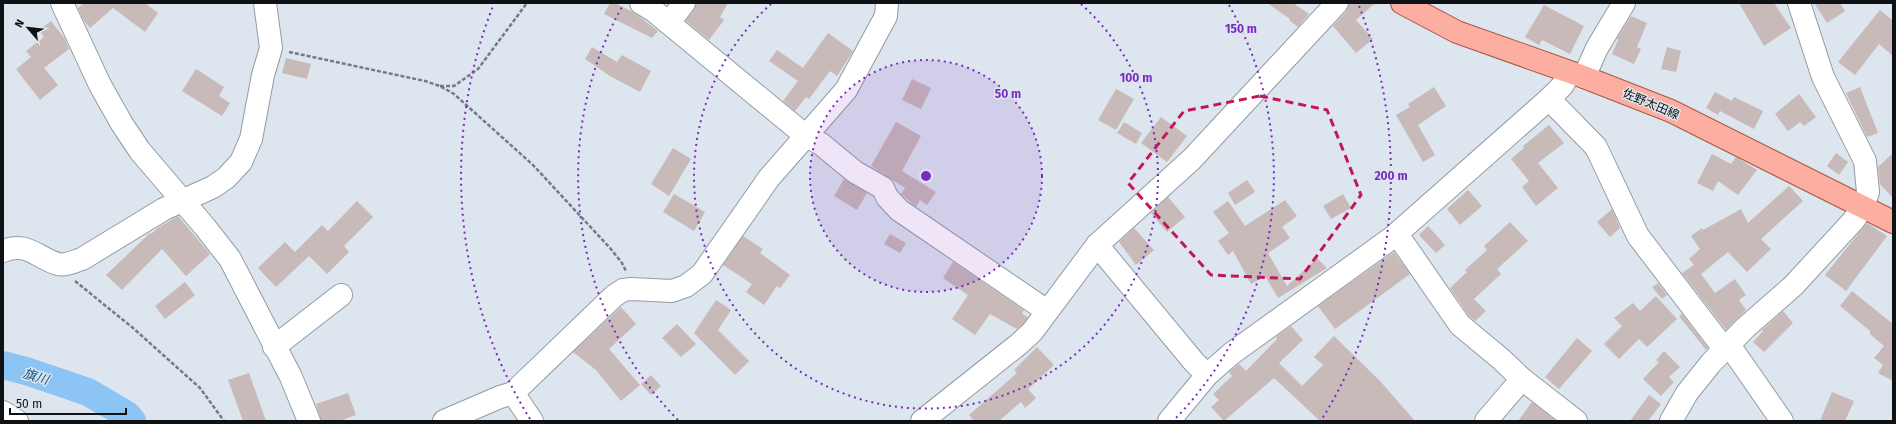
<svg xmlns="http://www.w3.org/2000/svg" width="1896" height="424" font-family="'Fira Sans','Noto Sans JP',sans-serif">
<rect width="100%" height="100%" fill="#dde5ef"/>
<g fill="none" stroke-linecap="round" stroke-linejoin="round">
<polyline stroke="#8cc4f3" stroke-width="28" points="3,365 26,371 88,392 127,415 132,421"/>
</g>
<g fill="#c8bab8">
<polygon points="84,3 145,3 158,13 145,32 113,8 90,28 84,21 78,8"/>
<polygon points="610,3 615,3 633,12 658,31 652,38 604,14"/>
<polygon points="696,3 728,3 720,17 724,20 709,40 686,21 694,10"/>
<polygon points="1267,3 1293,3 1309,14 1298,27 1289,20 1290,19"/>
<polygon points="1349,3 1375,3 1356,20 1373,39 1356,53 1333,26 1346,12"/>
<polygon points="1739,3 1774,3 1791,28 1764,46"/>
<polygon points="1814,3 1840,3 1845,11 1827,23"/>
<polygon points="1544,5 1584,26 1570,54 1542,40 1539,45 1525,37"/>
<polygon points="1880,10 1893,21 1893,56 1879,44 1855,75 1838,62"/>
<polygon points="1631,16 1647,23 1637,47 1641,49 1634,64 1612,54 1618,40 1617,39"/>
<polygon points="51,21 65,39 69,49 44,68 58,85 40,100 16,69 31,57 26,51 44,37 39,30"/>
<polygon points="828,33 853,51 837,76 830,71 809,99 806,97 795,111 783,101 798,81 769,61 777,50 803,68"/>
<polygon points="592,47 617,62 622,55 651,71 640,92 610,76 585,59"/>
<polygon points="1667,47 1681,51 1676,72 1661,69"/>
<polygon points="286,58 311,64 307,79 282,73"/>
<polygon points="196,69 224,87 219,96 230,103 222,116 182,91"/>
<polygon points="912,79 931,88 921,109 902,100"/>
<polygon points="1434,87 1446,106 1418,125 1435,155 1423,162 1396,115 1410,107 1408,104"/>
<polygon points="1860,87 1878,133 1867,137 1846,93"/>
<polygon points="1116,89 1134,99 1116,130 1098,120"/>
<polygon points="1715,92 1732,101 1734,97 1763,111 1754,129 1720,111 1718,115 1706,108"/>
<polygon points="1799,94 1816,117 1804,126 1800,122 1788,131 1775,114"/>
<polygon points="1161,117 1187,136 1167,162 1141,143"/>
<polygon points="896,122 921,136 902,171 936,192 927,205 920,200 916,207 901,194 905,188 871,166"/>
<polygon points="1124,122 1142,133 1136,144 1117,133"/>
<polygon points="1549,125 1564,143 1538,163 1558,188 1536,206 1522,187 1529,181 1511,159 1524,148 1523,146"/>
<polygon points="673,148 691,159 669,196 651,184"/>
<polygon points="1836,153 1848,162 1839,175 1827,166"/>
<polygon points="1893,153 1893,198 1880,184 1878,167"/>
<polygon points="1712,154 1731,164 1736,157 1757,170 1738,195 1718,181 1713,191 1697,183"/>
<polygon points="844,179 867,193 857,210 834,196"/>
<polygon points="1247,180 1255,192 1235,205 1228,193"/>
<polygon points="1789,186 1803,201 1761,239 1771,249 1747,272 1728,252 1701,274 1715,293 1735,279 1746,295 1739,300 1746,310 1726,330 1682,273 1694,265 1689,259 1700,249 1691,236 1702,228 1703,230 1741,209 1748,223"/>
<polygon points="1468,190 1482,206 1460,225 1447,209"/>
<polygon points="674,194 705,212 694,231 663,212"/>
<polygon points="1343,194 1351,208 1331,219 1323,206"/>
<polygon points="1168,197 1185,217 1167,232 1151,213"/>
<polygon points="1285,200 1297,216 1282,227 1290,238 1268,253 1287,286 1317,258 1327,268 1278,298 1265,276 1251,284 1233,251 1228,255 1218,241 1229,233 1213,212 1228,201 1245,226"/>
<polygon points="357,201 373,217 344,246 349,252 327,274 309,256 276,287 258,268 285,242 295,252 322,225 328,231"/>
<polygon points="1612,209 1620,228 1610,237 1597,222"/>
<polygon points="178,216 210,254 186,276 162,249 122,290 106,275 150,233 151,234 159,227"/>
<polygon points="1510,222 1528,241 1497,269 1501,274 1474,299 1486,311 1475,321 1469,316 1450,288 1467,272 1465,270 1487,250 1484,246"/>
<polygon points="1867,223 1887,236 1846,291 1825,275"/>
<polygon points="1428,226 1445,245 1436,253 1419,235"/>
<polygon points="1134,228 1154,250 1136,265 1119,242"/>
<polygon points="890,234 906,243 900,253 884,244"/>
<polygon points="743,236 763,249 760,253 790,275 780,288 777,286 764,305 746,292 752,284 723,265"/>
<polygon points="1394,252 1410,274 1335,329 1318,306"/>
<polygon points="953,262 1024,310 1022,314 1028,317 1023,324 1017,329 990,314 975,335 952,319 968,295 943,278"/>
<polygon points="185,282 195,295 165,319 155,306"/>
<polygon points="1658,283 1667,295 1662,299 1652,287"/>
<polygon points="1852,291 1893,324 1893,381 1878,373 1883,365 1874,358 1884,346 1870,334 1870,331 1840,306"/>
<polygon points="1656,296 1677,319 1647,347 1639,339 1619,359 1604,344 1622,326 1614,318 1633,303 1640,311"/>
<polygon points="716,300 731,310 718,330 749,361 735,375 694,333"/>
<polygon points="621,307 636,324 609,349 640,385 621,401 596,370 573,352"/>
<polygon points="1783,311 1793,323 1764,352 1753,342 1763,331 1762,330"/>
<polygon points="1682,314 1708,348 1706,350 1679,316"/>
<polygon points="677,324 696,344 681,357 662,338"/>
<polygon points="1291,326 1303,340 1279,363 1302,386 1323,365 1314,357 1334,336 1380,381 1415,421 1320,421 1274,378 1224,421 1211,407 1219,400 1213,394 1232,376 1229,372 1239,364 1246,371 1277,339 1276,337"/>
<polygon points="1577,338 1592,351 1559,389 1545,377"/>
<polygon points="1037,347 1054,365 1028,389 1036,398 1025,408 1021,402 999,421 974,421 969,415 1017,373 1014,370"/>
<polygon points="1664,351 1680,367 1669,377 1674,382 1661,396 1643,379 1659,362 1656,360"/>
<polygon points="249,373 266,421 243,421 228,380"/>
<polygon points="651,375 661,386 651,395 641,384"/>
<polygon points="1832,392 1854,401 1845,421 1820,421"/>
<polygon points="348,393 356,415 339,421 321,421 316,404"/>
<polygon points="1649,395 1661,404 1648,421 1630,421"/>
<polygon points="1532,402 1556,421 1518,421"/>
</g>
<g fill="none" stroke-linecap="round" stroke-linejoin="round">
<defs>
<g id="minor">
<polyline points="62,3 100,85 122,124 140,151 205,227 230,259 291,377 309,421"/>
<polyline points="641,3 654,11 806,136 821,144 855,172 883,188 887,197 899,210 1047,311"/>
<polyline points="669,23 684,3"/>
<polyline points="1584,77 1597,48 1624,3"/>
<polyline points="1549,99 1596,147 1638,236 1719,342 1734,352 1782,421"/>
<polyline points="1397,234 1460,325 1501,359 1522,379 1576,421"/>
<polyline points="1097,245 1194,362 1207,375"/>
<path d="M3,251C27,241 37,258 58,264C66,266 75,261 82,259L164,209L213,187L226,178L241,162L251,139L263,75L271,48L265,3"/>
<polyline points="274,347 341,295"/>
<polyline points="513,393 532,421"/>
<polyline points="3,412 17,421"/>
<polyline points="444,421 500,397 513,393 614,296 623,290 631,289 672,291 686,286 702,274 769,178 846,90 886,16 887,3"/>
<polyline points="922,421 1019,344 1032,332 1097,245 1192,159 1337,3"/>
<polyline points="1169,421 1207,375 1231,354 1393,237 1549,99 1562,86 1570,73"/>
<polyline points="1486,421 1522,379"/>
<polyline points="1671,421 1687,393 1711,363 1745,328 1793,286 1853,221 1863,207 1868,192 1865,161 1823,77 1799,3"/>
</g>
<polyline id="major" points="1402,3 1457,32 1584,77 1671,111 1893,222"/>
</defs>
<use href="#minor" stroke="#939ba4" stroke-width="24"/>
<use href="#major" stroke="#a85646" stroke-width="24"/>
<g stroke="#767b82" stroke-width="2.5" stroke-dasharray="4 2" stroke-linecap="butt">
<polyline points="289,52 425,81 440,86 454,94 533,165 610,248 622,263 626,271"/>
<polyline points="440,86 454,86 478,69 527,3"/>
<polyline points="75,281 133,328 200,388 224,421"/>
</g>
<use href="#minor" stroke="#fff" stroke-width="22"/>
<use href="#major" stroke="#fcafa0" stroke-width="22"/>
</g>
<path fill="none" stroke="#c2185b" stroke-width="3" stroke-dasharray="8 5" stroke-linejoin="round" d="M1260,96L1327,110L1361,195L1300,279L1211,275L1128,183L1184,111Z"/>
<circle cx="926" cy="176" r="116" fill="#7b2cbf" fill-opacity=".12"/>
<g fill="none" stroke="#7b2cbf" stroke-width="2" stroke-dasharray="2 4">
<circle cx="926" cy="176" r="116"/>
<path d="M1081 4A232 232 0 1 1 771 4"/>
<path d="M678 420A348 348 0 0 1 623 5M1229 5A348 348 0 0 1 1174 420"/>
<path d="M530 419A465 465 0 0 1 493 6M1359 6A465 465 0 0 1 1322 419"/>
</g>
<g text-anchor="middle" stroke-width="3" stroke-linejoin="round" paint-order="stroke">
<g font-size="12" fill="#0f1215" stroke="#dde5ef">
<text transform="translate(1651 104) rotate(23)" y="4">佐野太田線</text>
</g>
<g font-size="13" font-style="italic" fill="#155480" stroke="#dde5ef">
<text transform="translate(36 376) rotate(17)" y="5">旗川</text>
</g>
</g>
<circle cx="926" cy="176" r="6" fill="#7b2cbf" stroke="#dde5ef" stroke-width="2"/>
<g font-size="12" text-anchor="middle" font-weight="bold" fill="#7b2cbf" stroke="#dde5ef" stroke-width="3" stroke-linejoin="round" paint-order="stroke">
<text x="1241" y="33">150 m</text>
<text x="1136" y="82">100 m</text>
<text x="1008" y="98">50 m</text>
<text x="1391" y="180">200 m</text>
</g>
<rect width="1896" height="424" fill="none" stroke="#0f1215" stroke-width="8"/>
<g transform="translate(28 28) rotate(298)" stroke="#dde5ef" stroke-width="3" paint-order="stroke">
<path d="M0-3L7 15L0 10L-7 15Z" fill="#0f1215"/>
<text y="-6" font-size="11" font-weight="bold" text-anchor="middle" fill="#0f1215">N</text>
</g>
<path d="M10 408v6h116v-6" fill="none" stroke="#0f1215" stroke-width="2"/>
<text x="16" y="408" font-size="12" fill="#0f1215" stroke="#dde5ef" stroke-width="3" paint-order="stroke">50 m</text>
</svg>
